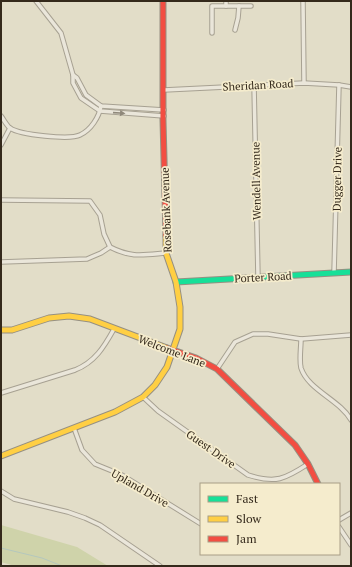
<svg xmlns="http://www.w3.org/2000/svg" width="352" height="567" font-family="'PT Serif',serif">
<rect width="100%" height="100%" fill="#e2ddc8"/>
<polygon fill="#cfd3aa" points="1,525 77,547 108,566 15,566 1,562"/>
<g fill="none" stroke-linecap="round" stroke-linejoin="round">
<polyline stroke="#b4c7bd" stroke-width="1" points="1,548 42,558 62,566"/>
<defs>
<g id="street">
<polyline points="36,1 61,33 73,75 73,83 81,98 100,111 164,116"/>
<polyline points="226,1 226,6 251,6"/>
<polyline points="303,1 304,83"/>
<polyline points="235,30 238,18 239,6"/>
<polyline points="212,33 212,6 226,6"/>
<polyline points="73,75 77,78 86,95 101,106 164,110"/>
<polyline points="254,85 258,277"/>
<polyline points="164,90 304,83 339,85 351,87"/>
<path d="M1,116C4,120 7,126 10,128C20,135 70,140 80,135C91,130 99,117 101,106"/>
<polyline points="1,145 10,128"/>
<polyline points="1,200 90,201 100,215 104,234 110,247"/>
<path d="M1,262L87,259L101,253L110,247C131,258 143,255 166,253"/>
<polyline points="334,273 339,85"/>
<path d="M301,339C301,348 299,360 301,368C308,390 340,400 351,420"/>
<polyline points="217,369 235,342 253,334 268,334 301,339 351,335"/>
<path d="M1,393L75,370C95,362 104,347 114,329"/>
<path d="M143,397L158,411L248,475C276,484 285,479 308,464"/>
<polyline points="74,428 82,450 95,464 122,475 201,524"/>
<polyline points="1,491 14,499 68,512 85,518 100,525 160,566"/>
<polyline points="339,520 351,513"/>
<polyline points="339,527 351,545"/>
</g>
<polyline id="fast" points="176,282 351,272"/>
<g id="slow">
<polyline points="1,330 12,330 49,318 69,316 90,319 167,348"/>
<polyline points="1,456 115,412 143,397 155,385 167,367 180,329 180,307 176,282 166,253 166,236"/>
</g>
<g id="jam">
<polyline points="163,1 163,120 166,236"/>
<polyline points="167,348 196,358 217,369 295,445 308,464 318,484"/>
</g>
</defs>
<use href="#street" stroke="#a7a192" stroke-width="5.5"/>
<use href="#fast" stroke="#969082" stroke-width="7"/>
<use href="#slow" stroke="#969082" stroke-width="7"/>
<use href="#jam" stroke="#969082" stroke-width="7"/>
<use href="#street" stroke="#eae6da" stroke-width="3.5"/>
<use href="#fast" stroke="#16e098" stroke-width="5"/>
<use href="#slow" stroke="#ffcf43" stroke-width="5"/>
<use href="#jam" stroke="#f24e42" stroke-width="5"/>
</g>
<defs><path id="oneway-solid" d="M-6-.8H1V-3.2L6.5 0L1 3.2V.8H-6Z"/></defs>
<use fill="#8f887a" href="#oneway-solid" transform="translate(119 113) rotate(4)"/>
<g text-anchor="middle" stroke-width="3.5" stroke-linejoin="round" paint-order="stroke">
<g font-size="11" fill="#34291b" stroke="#f5eccd">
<text transform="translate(258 85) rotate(-3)" y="4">Sheridan Road</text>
<text transform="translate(337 179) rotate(-89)" y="4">Dugger Drive</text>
<text transform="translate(256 181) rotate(-91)" y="4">Wendell Avenue</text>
<text transform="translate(166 210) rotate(-92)" y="4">Rosebank Avenue</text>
<text transform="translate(263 277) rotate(-3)" y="4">Porter Road</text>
<text transform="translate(172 351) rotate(21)" y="4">Welcome Lane</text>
<text transform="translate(211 449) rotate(35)" y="4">Guest Drive</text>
<text transform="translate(140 488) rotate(30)" y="4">Upland Drive</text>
</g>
</g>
<rect width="352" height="567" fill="none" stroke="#34291b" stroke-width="4"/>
<rect x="200" y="483" width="140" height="72" fill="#f5eccd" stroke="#a89e86"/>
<rect x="208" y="496" width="20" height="6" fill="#16e098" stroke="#a89e86"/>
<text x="236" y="503" font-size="12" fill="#34291b">Fast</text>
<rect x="208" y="516" width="20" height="6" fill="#ffcf43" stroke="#a89e86"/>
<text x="236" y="523" font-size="12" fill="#34291b">Slow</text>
<rect x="208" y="536" width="20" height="6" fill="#f24e42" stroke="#a89e86"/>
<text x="236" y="543" font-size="12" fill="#34291b">Jam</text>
</svg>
